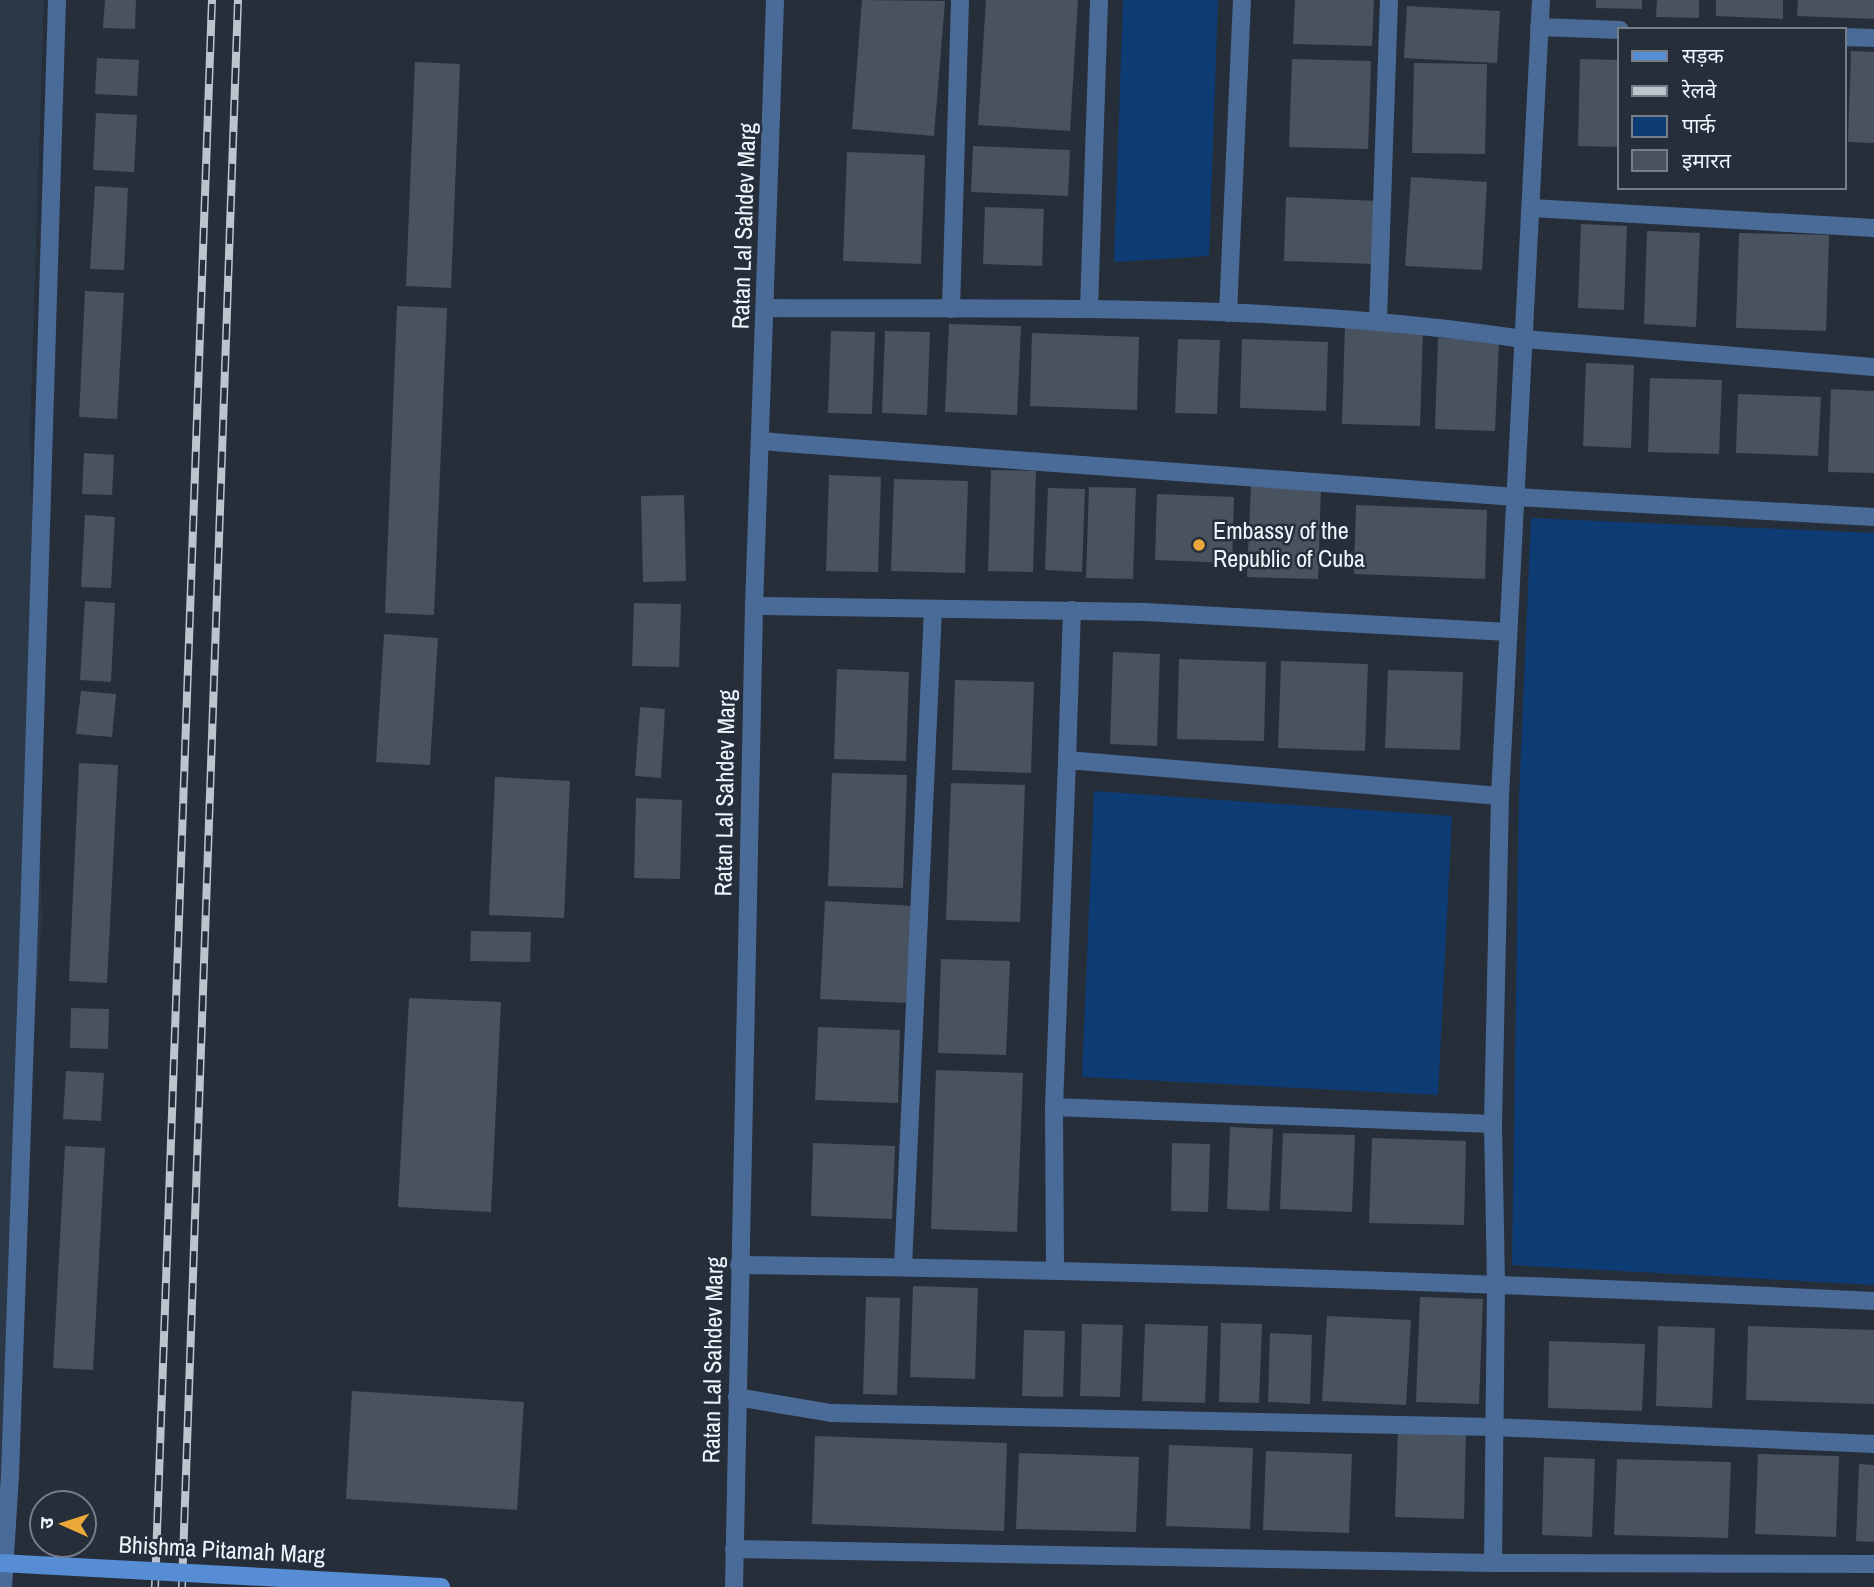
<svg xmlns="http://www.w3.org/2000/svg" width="1874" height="1587" font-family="'Archivo Narrow','Noto Sans Devanagari',sans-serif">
<rect width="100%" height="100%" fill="#262e3a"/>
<polygon fill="#2b3848" points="0,0 44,0 30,430 42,919 2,1460 0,1522"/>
<g fill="#0d3c75">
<polygon points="1123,0 1218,0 1209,256 1114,262"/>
<polygon points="1531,518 1874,533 1874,1285 1512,1265 1519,799"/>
<polygon points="1094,791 1452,816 1438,1095 1082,1077"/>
</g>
<g fill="#49525f">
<polygon points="105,0 136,0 135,29 103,28"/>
<polygon points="862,0 945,1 934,136 852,129"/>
<polygon points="986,0 1078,0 1070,131 978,125"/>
<polygon points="1295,0 1374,0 1372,46 1293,44"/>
<polygon points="1596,0 1642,0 1642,9 1596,8"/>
<polygon points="1657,0 1699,0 1699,18 1656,17"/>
<polygon points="1716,0 1783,0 1783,19 1716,16"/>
<polygon points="1798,0 1874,0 1874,19 1797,16"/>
<polygon points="1407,6 1500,11 1497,63 1404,58"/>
<polygon points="1851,51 1874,52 1874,143 1848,142"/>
<polygon points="97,58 139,60 137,96 95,94"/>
<polygon points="1292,59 1371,61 1368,149 1289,147"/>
<polygon points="1580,59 1620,60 1620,147 1578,146"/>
<polygon points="415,62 460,64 451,288 406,286"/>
<polygon points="1414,63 1487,64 1485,154 1412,153"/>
<polygon points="96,113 137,115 134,172 93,170"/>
<polygon points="973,146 1070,150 1068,196 971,192"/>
<polygon points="847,152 925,155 921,264 843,261"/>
<polygon points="1411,177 1487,182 1482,270 1405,266"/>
<polygon points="95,186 128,188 124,270 90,269"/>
<polygon points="1286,197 1377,201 1375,264 1284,261"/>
<polygon points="985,207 1044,209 1042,266 983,264"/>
<polygon points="1581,224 1627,226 1624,310 1578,308"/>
<polygon points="1647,231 1700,233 1696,327 1644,324"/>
<polygon points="1739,233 1829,235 1826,331 1736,328"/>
<polygon points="85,291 124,293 117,419 79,417"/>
<polygon points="397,306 447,308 434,615 385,613"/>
<polygon points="949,324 1021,326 1017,415 945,412"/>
<polygon points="1345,326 1423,328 1420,426 1342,424"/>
<polygon points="831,331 875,332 872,414 828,413"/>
<polygon points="885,331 930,332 927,415 882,413"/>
<polygon points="1032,333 1139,337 1137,410 1030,406"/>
<polygon points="1438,338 1499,340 1495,431 1435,429"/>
<polygon points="1178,339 1220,340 1217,414 1175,413"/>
<polygon points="1242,339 1328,342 1326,411 1240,408"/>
<polygon points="1586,363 1634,365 1631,448 1583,446"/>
<polygon points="1650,378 1722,380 1719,454 1648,452"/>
<polygon points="1831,389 1874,391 1874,473 1828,472"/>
<polygon points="1738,394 1821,397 1818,456 1736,453"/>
<polygon points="84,453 114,455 112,495 82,494"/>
<polygon points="991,470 1036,471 1033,572 988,571"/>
<polygon points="829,475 881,477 878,572 826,571"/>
<polygon points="894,479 968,481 965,573 891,571"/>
<polygon points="1251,486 1321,489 1318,579 1247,577"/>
<polygon points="1089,487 1136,488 1133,579 1086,578"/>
<polygon points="1048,488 1085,489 1082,572 1045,570"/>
<polygon points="1157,494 1234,497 1232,563 1155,560"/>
<polygon points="684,495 686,581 643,582 641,496"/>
<polygon points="1356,505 1487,510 1485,579 1354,574"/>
<polygon points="85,515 115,517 111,588 81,587"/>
<polygon points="85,601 115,603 111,682 80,680"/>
<polygon points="634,603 681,604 679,667 632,666"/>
<polygon points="384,634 438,638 430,765 376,762"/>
<polygon points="1113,652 1160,654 1157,746 1110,744"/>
<polygon points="1179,659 1266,662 1264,741 1177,739"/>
<polygon points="1281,661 1368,664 1365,751 1278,748"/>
<polygon points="837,669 909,672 906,761 834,759"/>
<polygon points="1388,670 1463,672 1460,750 1385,748"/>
<polygon points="955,680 1034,682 1031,773 952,770"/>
<polygon points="81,691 116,694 112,737 76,734"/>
<polygon points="640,707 665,709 661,778 635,776"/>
<polygon points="79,763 118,765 107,983 69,981"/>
<polygon points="832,773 907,775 903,888 828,886"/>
<polygon points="495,777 570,781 564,918 489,915"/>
<polygon points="951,783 1025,785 1020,922 946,920"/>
<polygon points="636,798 682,800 680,879 634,878"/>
<polygon points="825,901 913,906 908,1003 820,999"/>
<polygon points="471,931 531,932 530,962 470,961"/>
<polygon points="941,959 1010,961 1006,1055 938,1053"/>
<polygon points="409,998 501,1002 491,1212 398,1207"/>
<polygon points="71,1008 109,1009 108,1049 70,1048"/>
<polygon points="818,1027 900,1030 898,1103 815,1100"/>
<polygon points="936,1070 1023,1073 1017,1232 931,1229"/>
<polygon points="66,1071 104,1073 101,1121 63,1119"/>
<polygon points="1230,1127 1273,1129 1269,1211 1227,1209"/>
<polygon points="1283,1133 1355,1135 1352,1212 1280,1209"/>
<polygon points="1372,1138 1466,1141 1464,1225 1369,1223"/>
<polygon points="813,1143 895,1146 892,1219 811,1216"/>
<polygon points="1172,1143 1210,1144 1208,1212 1171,1211"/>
<polygon points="65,1146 105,1148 93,1370 53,1368"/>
<polygon points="913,1286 978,1288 975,1379 910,1377"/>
<polygon points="866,1297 900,1298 897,1395 863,1394"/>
<polygon points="1420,1297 1483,1299 1479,1404 1416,1402"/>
<polygon points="1327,1316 1411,1320 1406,1405 1322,1401"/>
<polygon points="1221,1323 1262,1324 1259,1403 1219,1402"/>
<polygon points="1082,1324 1123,1325 1120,1397 1080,1396"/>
<polygon points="1145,1324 1208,1326 1205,1403 1142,1401"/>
<polygon points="1658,1326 1715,1328 1712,1408 1656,1406"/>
<polygon points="1748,1326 1874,1330 1874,1404 1746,1400"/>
<polygon points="1024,1330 1065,1331 1063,1397 1022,1396"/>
<polygon points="1270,1333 1312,1335 1310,1404 1268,1402"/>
<polygon points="1549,1341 1645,1344 1642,1411 1548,1408"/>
<polygon points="352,1391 524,1402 517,1510 346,1499"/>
<polygon points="1398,1428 1466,1430 1464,1519 1395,1517"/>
<polygon points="815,1436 1007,1443 1004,1531 812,1524"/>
<polygon points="1169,1445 1253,1448 1250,1529 1166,1526"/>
<polygon points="1266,1451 1352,1454 1349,1533 1263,1530"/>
<polygon points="1019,1453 1139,1457 1136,1532 1016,1529"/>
<polygon points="1758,1454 1839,1456 1836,1537 1755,1534"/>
<polygon points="1544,1457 1595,1459 1592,1537 1542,1535"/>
<polygon points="1617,1459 1731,1462 1728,1538 1614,1535"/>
<polygon points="1859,1464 1874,1465 1874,1542 1856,1541"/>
</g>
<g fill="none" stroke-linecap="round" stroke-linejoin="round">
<g stroke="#4a6b98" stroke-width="18">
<polyline points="1539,27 1620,30"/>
<polyline points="1844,37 1874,38"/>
<polyline points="1523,339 1874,367"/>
<polyline points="797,444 1516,497"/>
<polyline points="903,1267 933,609"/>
<polyline points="831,1413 1494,1427 1874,1444"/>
</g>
<g stroke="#4a6b98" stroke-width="18">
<polyline points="1532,208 1874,228"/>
<path d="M766,308C1019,310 1273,301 1523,339"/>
<polyline points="951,309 960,0"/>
<polyline points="1089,309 1099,0"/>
<polyline points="1228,313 1242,0"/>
<polyline points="1378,319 1389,0"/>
<polyline points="761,441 797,444"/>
<polyline points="1516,497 1874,517"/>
<polyline points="754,606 1145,612 1508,632"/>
<polyline points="1067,760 1072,610"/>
<polyline points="1054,1107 1055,1269"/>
<polyline points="1493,1124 1054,1107 1067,760 1500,796"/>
<path d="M739,1265C1118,1270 1496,1283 1874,1301"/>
<polyline points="737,1397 831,1413"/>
<polyline points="734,1549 1493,1563 1874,1564"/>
<polyline points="1493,1563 1496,1283 1493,1124 1500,796 1541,0"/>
<polyline points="3,1587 10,1476 29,921 57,0"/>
<polyline points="734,1587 754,606 775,0"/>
</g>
<polyline stroke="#568dd5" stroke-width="18" points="263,1577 441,1587"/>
<defs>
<g id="rail">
<polyline points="155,1587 212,0"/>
<polyline points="182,1587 238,0"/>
</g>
</defs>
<use href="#rail" stroke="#bdc4cd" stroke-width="8"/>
<use href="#rail" stroke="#262e3a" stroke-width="5" stroke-dasharray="16" stroke-linecap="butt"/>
<polyline stroke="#568dd5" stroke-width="18" points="0,1563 263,1577"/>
</g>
<circle fill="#eca93a" stroke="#262e3a" stroke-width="2.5" cx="1199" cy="545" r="7"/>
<g text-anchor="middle" stroke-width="5" stroke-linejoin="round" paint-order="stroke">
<g font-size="24" fill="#eff5fd" stroke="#262e3a">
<text transform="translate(744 226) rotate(-88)" y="8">Ratan Lal Sahdev Marg</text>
<text transform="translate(725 793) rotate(-89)" y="8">Ratan Lal Sahdev Marg</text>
<text transform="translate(713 1360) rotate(-89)" y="8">Ratan Lal Sahdev Marg</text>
<text transform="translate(222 1550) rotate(3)" y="8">Bhishma Pitamah Marg</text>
</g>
<g font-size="24" fill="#eff5fd" stroke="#262e3a" text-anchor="start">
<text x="1213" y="539">Embassy of the<tspan x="1213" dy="28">Republic of Cuba</tspan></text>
</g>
</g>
<rect x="1618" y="28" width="228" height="161" fill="#262e3a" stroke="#767e88" stroke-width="2"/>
<rect x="1632" y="51" width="35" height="10" fill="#568dd5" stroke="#767e88" stroke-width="2"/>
<text x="1682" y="63" font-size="21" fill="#eff5fd">सड़क</text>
<rect x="1632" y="86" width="35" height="10" fill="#bdc4cd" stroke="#767e88" stroke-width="2"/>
<text x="1682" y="98" font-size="21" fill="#eff5fd">रेलवे</text>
<rect x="1632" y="116" width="35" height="21" fill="#0d3c75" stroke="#767e88" stroke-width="2"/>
<text x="1682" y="133" font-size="21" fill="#eff5fd">पार्क</text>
<rect x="1632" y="150" width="35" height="21" fill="#49525f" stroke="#767e88" stroke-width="2"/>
<text x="1682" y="168" font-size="21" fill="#eff5fd">इमारत</text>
<g transform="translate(63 1524) rotate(273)"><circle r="33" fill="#262e3a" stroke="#767e88" stroke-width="2"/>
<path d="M0-5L12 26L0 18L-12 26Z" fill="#eca93a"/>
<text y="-10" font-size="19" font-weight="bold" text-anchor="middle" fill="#eff5fd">उ</text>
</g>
</svg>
